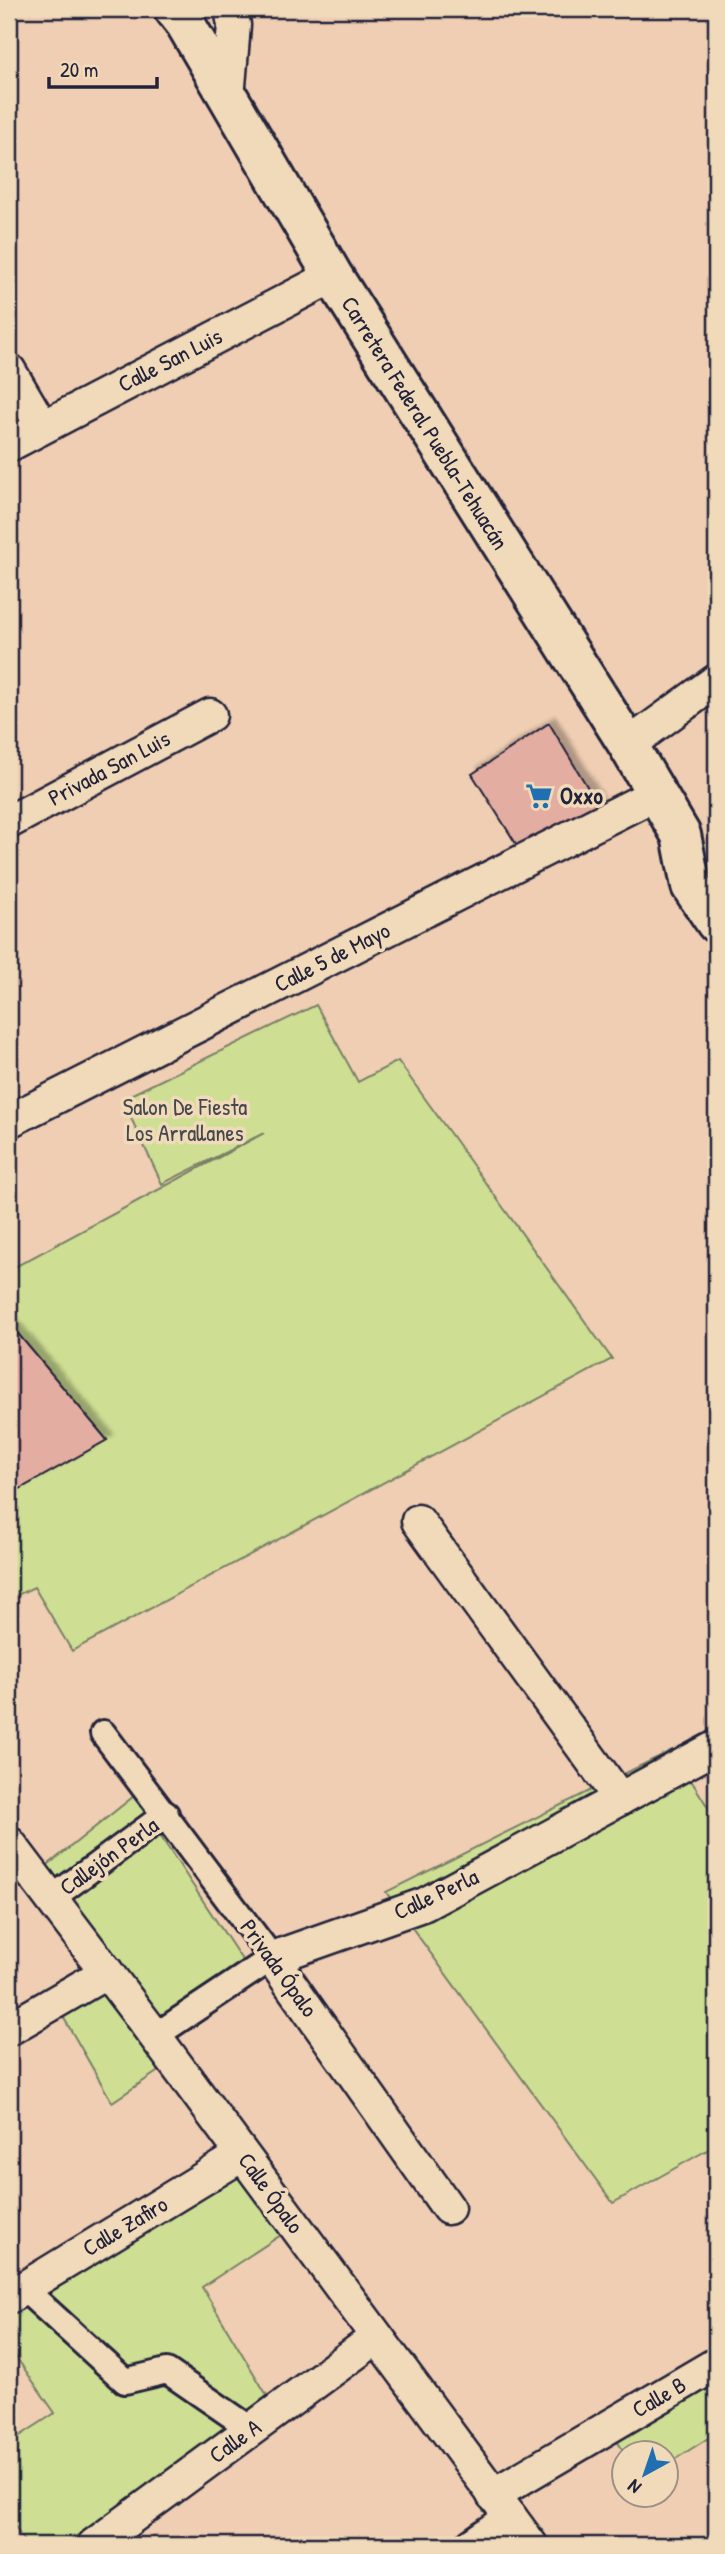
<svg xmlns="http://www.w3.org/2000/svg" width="725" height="2554" font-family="'Patrick Hand',sans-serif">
<defs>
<filter id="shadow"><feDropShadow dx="6" dy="-6" stdDeviation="2" flood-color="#0004"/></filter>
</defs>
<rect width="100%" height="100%" fill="#f0ceb3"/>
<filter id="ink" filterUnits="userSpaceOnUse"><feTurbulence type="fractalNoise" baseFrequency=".0143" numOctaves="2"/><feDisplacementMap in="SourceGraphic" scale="14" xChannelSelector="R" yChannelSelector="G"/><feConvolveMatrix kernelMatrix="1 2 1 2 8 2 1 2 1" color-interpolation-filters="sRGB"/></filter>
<g filter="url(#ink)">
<g fill="#cedf93" stroke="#788067" stroke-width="2">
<polygon points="316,1005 358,1082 398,1061 612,1359 72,1651 34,1587 9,1599 9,1495 107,1440 9,1323 9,1270 264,1133 162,1184 122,1099"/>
<polygon points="672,1750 716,1820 716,2145 613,2203 386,1892"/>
<polygon points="134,1796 246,1966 154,2029 39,1872"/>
<polygon points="106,1976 169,2064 112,2102 57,2006"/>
<polygon points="239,2163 290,2229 202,2287 271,2402 63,2545 26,2545 9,2516 9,2443 55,2413 9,2347 9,2302"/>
<polygon points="716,2365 716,2433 666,2465 666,2452 624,2452 609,2428"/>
</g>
<g fill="#e4ada1" stroke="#22223b" stroke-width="2" filter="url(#shadow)">
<polygon points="549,723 606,818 525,858 472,774"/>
<polygon points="9,1323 107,1440 9,1495"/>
</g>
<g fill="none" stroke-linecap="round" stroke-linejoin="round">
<defs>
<g id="pedestrian">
<polyline points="103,1733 272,1958 155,2036"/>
<polyline points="52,1898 166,1814"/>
<polyline points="23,2288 125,2381 167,2371 251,2429"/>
</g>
<g id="minor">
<polyline points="228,98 234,25 231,9"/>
<polyline points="9,370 42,426"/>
<polyline points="9,445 333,276"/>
<polyline points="628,745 716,681"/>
<polyline points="9,822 210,715"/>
<polyline points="9,1121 655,794"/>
<polyline points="418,1521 620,1799"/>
<polyline points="9,1843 155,2036 531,2545"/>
<polyline points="9,2029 107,1972"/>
<polyline points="448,2208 272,1958 425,1904 716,1747"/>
<polyline points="9,2297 242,2155"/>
<polyline points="493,2495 716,2364"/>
<polyline points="94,2545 377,2337"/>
<polyline points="472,2545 511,2518"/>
</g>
<polyline id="primary" points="174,9 185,23 333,276 628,745 681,835 691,886 716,923"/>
</defs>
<use href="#pedestrian" stroke="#22223b" stroke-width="30"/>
<use href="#minor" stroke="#22223b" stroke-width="37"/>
<use href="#primary" stroke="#22223b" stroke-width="44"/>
<use href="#pedestrian" stroke="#f1dab9" stroke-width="24"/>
<use href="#minor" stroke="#f1dab9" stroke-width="32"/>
<use href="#primary" stroke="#f1dab9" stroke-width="38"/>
</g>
</g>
<defs>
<symbol id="supermarket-bare" viewBox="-9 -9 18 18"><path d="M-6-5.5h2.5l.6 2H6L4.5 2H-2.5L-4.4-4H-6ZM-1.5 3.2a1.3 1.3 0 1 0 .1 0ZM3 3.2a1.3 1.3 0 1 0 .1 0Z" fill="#1f6fb2" stroke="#f1dab9" stroke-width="2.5" paint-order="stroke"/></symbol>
</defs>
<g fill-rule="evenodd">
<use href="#supermarket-bare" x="520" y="777" width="38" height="38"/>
</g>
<g text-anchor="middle" stroke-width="7" stroke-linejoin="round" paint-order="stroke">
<g font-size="23" fill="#22223b" stroke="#f1dab9">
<text transform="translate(170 360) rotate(-27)" y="8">Calle San Luis</text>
<text transform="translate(425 423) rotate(58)" y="8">Carretera Federal Puebla-Tehuacán</text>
<text transform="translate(109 768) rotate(-28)" y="8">Privada San Luis</text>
<text transform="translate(332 957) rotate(-27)" y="8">Calle 5 de Mayo</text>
<text transform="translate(109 1856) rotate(-36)" y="8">Callejón Perla</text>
<text transform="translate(436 1894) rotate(-25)" y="8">Calle Perla</text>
<text transform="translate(279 1968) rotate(54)" y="8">Privada Ópalo</text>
<text transform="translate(271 2193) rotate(54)" y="8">Calle Ópalo</text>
<text transform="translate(125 2226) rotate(-31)" y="8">Calle Zafiro</text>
<text transform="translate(659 2397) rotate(-30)" y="8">Calle B</text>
<text transform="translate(235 2441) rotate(-36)" y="8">Calle A</text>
</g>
<g font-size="23" font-weight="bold" fill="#22223b" stroke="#f1dab9" text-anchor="start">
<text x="560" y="804">Oxxo</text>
</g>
<g font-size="23" fill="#44484d" stroke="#f1dab9">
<text x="185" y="1115">Salon De Fiesta<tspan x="185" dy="26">Los Arrallanes</tspan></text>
</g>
</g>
<rect width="725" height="2554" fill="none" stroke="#f1dab9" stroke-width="35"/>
<rect x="18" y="18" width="690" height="2519" fill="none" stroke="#22223b" stroke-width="2.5" filter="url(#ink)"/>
<g transform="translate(645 2474) rotate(220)"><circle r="33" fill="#f1dab9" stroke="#9e9087" stroke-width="2"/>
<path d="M0-5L12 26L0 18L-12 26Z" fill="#1f6fb2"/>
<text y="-10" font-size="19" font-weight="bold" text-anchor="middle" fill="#22223b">N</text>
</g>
<path d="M49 77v10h108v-10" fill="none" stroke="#22223b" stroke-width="3.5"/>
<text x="60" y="77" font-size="21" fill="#22223b" stroke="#f1dab9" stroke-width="5" paint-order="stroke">20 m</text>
</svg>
